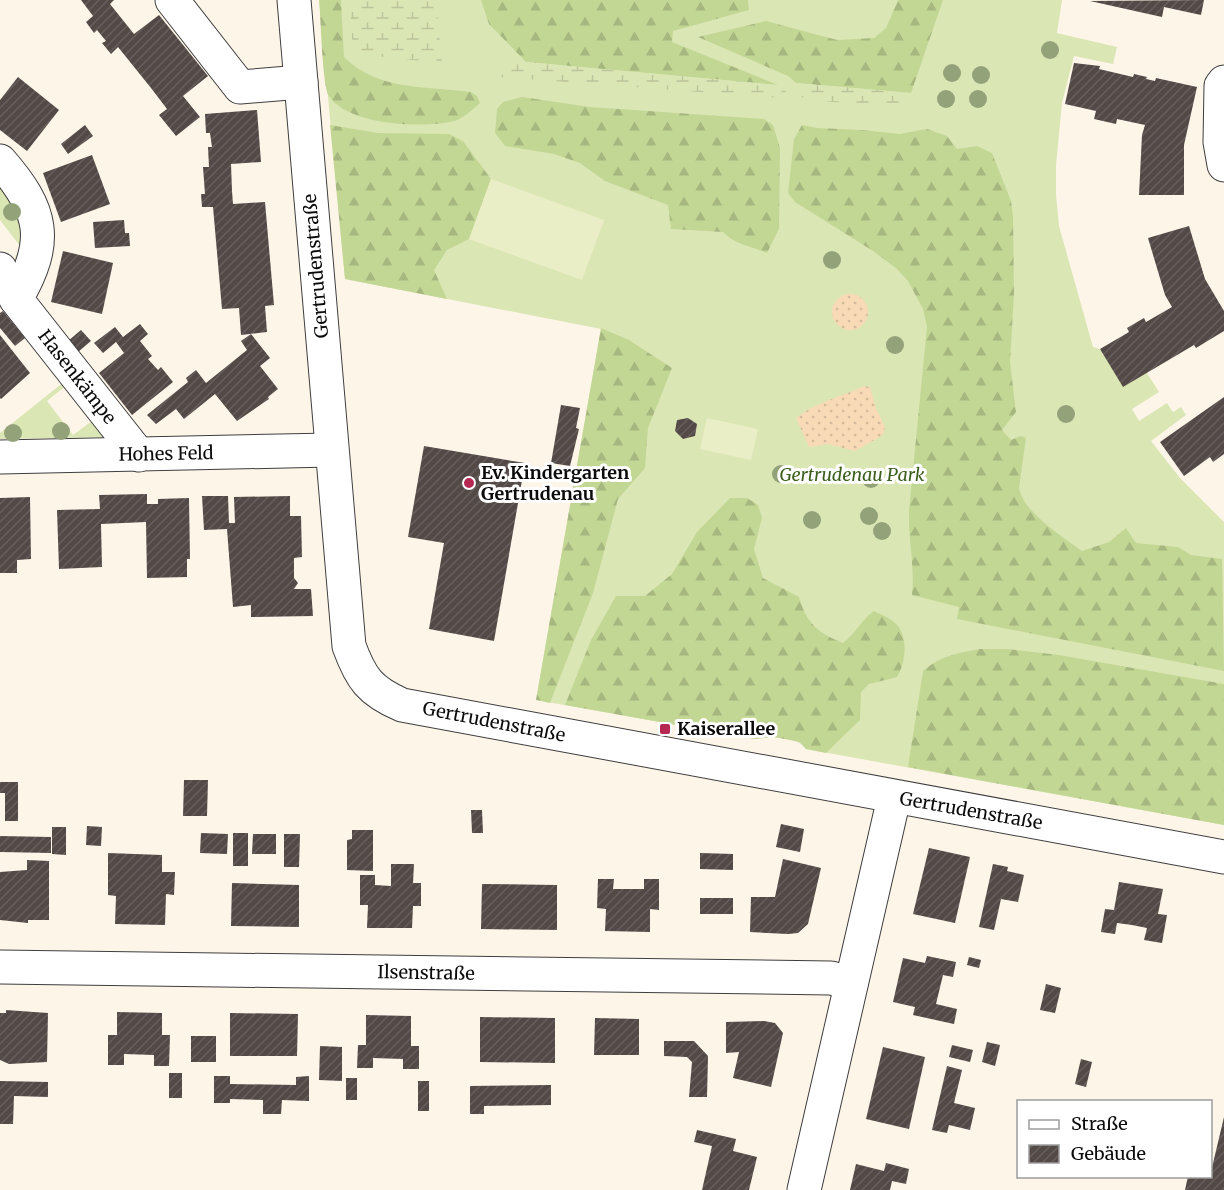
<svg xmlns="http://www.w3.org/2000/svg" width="1224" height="1190" font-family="Merriweather,serif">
<defs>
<pattern id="forest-firs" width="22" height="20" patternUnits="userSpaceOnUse" patternTransform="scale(1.5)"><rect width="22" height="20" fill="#c3d795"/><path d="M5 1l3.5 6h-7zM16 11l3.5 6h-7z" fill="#a6b77f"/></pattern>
<pattern id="wetland-marsh" width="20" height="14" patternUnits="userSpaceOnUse" patternTransform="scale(1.5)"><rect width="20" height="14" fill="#dbe6b5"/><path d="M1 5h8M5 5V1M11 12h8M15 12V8" fill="none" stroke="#bbc49a"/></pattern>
<pattern id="sand-dots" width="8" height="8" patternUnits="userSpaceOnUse" patternTransform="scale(1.5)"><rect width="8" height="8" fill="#f8dab7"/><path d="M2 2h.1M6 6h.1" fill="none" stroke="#d3ba9c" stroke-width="1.8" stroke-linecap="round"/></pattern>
<pattern id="building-hatch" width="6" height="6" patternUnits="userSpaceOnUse" patternTransform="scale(1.5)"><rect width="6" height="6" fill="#534947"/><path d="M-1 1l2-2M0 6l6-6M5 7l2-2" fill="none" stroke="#675f5d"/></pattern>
</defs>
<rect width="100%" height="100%" fill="#fef5e9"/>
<g fill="#dbe6b5">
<path d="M319,0H1062L1057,33L1117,47L1113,64L1074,56L1062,103L1056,165V195L1059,226L1093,347L1100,349L1123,386L1147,373L1159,392L1132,409L1139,421L1167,403L1173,412L1181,407L1186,415L1151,441L1180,478L1224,522V825L806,749C794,735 772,737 755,739L536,700L601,329L345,279Z"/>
<polygon points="0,171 9,182 29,256 11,267 20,246 0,220"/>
<polygon points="65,381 68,384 47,401 73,435 92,421 111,437 0,439 0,433"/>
</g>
<g fill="url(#forest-firs)">
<path d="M319,0H341L344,57C378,91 426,86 471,92L477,96L480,103C473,109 463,119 454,121C423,129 347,125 329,96C322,86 321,17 319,0Z"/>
<polygon points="481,0 748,0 749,10 673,31 672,42 778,85 526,62 489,24"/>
<polygon points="898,0 943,0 911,93 796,83 788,76 698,37 766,21 837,40 874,38 886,28"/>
<path d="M522,97L590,107L764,119L773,125L780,148L779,229L767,253C749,245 737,246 723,232L671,229L668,205L605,181L580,163L554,154L505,146L495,133L497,109L503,102Z"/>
<polygon points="330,125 378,133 449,134 463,141 491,179 469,239 447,250 434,270 447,299 345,279"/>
<path d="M802,125L817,128L863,130L900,134L927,129L947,136L957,149L977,146L992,153L1011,201L1013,216L1014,294L1010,362L1016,412L1002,430L1011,440L1020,436L1026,438L1019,488C1023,512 1063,537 1082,551L1109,542L1126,528L1136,543L1178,547L1191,555L1222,559L1224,671L957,619L959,607L912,595C915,567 908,538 909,510L927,327L923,309L908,281L897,269L873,251L795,202L788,193L794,139Z"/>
<polygon points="601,328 629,340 672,368 648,428 645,468 618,499 593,593 550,703 536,700"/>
<path d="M730,498H747L758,505L762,518L754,549L763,578L799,597C806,623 818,633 843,643C856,633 861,620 874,611C880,614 890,618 895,623C909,635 906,663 897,677L869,684L861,692L860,720L826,753L806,749L800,742L774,737L755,739L565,705L591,640L616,596H645L672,574L697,532Z"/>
<path d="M980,649H1008L1059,655L1224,684V825L908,767L923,671C940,656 958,653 980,649Z"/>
</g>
<g fill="url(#wetland-marsh)">
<polygon points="350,0 436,0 442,63 353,54"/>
<polygon points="526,62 778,85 783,86 786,91 781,98 499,77 494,72 492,66"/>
<polygon points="796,83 911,93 909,103 901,107 806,100 802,97"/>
</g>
<g fill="url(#sand-dots)">
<circle cx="850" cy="312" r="18"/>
<path d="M864,386L870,387L876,408L885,427L883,435L855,451L828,444L809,447L796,418C816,402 841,397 864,386Z"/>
</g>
<g fill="#eaeec6">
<polygon points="491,179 604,220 582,280 469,239"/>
<polygon points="707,418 758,429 751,460 700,449"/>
</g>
<g fill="url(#building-hatch)">
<polygon points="81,0 114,0 110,4 134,34 159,15 208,76 183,96 200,117 176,136 159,115 167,109 151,88 118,47 111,54 102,43 106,41 97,30 94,33 86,22 93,16"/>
<polygon points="1204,0 1201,15 1164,7 1162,17 1090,1"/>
<polygon points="1074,63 1100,66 1099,69 1133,77 1134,74 1147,77 1146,79 1155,81 1156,78 1197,87 1184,145 1184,195 1139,195 1142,135 1145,125 1117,119 1116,124 1094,119 1096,111 1065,104"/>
<polygon points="18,77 59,110 27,151 0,130 0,100"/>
<polygon points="257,110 261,162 231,164 232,191 233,204 265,202 274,305 265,306 267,332 241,335 239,308 222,309 213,207 202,207 201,194 205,194 203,167 209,167 208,147 212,147 210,133 206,133 205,114"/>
<polygon points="85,125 93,136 68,154 61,144"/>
<polygon points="92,155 110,204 61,222 43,173"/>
<polygon points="124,220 125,233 129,233 130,246 95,248 93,222"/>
<polygon points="1189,226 1205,279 1224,311 1224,331 1196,348 1194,345 1123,387 1100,349 1129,332 1127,328 1144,318 1146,322 1172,307 1165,295 1148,238"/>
<polygon points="63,251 113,263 102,314 51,302"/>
<polygon points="3,311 25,338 15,346 0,328 0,313"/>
<polygon points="140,324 148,334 140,341 152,356 148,359 158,370 161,367 173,382 132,415 99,373 124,353 116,342 103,353 94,343 115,327 123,337"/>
<polygon points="81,330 91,341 78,352 68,341"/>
<polygon points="251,334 270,358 260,366 278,389 268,397 269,399 237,421 215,394 184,419 176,409 156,424 147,415 188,382 186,378 196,370 206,383 247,350 241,341"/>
<polygon points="0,335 30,373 1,399 0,398"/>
<polygon points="1224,397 1224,454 1213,462 1210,457 1184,476 1160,442"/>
<polygon points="561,405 580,408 576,428 579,429 570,466 551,463"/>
<polygon points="688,418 697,424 695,436 683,439 675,431 677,420"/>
<polygon points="424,446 525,463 494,641 429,629 444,543 408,537"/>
<polygon points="147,494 147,504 158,504 158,499 189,498 190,559 187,559 187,577 147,578 146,522 101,524 102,567 59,569 57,510 100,509 99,495"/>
<polygon points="202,496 228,496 229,523 235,523 234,497 290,496 290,516 301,516 302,557 294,558 294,578 298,583 294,589 311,589 313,616 251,617 251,605 233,607 227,529 204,530"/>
<polygon points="30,497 31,559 17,560 17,573 0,573 0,498"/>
<polygon points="184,780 208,780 207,816 183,816"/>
<polygon points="0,782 18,782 18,821 5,821 5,793 0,793"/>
<polygon points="471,810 482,810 483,833 472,833"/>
<polygon points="781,824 804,829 800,852 776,847"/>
<polygon points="87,826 102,827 101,846 86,845"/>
<polygon points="52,827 66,827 66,855 52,854"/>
<polygon points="352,830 373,830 373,871 347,870 347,840 352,839"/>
<polygon points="201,833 228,834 227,854 200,853"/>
<rect x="233" y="833" width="15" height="33"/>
<polygon points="253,834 276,834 276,854 252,854"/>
<polygon points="284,834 300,834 299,867 284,867"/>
<polygon points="0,836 51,837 51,853 0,852"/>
<polygon points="929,848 970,857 955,923 913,914"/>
<polygon points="108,853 162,855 162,872 175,872 174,895 166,894 165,925 115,924 116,896 108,895"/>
<polygon points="700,853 733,854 733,870 700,869"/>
<polygon points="783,859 821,868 808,924 798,933 788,934 750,932 751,897 775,897"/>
<polygon points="27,860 49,861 49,920 28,920 28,923 0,920 0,872 27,870"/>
<polygon points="391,864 414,864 413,883 421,883 421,906 413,906 412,928 367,928 368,905 360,905 360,875 375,875 375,885 391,886"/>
<polygon points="993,864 1008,867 1007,871 1024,875 1018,902 1001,899 994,930 979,927"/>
<polygon points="598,879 614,879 613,889 644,889 644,879 659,879 659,910 650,909 650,932 605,931 606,909 597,908"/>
<polygon points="1119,882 1163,889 1158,914 1167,915 1162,943 1144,940 1147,928 1132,925 1117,923 1115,934 1101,932 1105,909 1114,910"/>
<polygon points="232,883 299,885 299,927 231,926"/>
<polygon points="482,884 557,885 557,930 481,929"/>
<rect x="700" y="898" width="33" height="16"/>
<polygon points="927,956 956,962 953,977 943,975 936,1004 957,1009 954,1024 913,1015 915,1007 893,1002 903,958 925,963"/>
<polygon points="969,957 981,960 979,968 967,965"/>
<polygon points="1046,984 1061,988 1055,1013 1040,1010"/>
<polygon points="6,1010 48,1013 47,1062 9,1064 0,1060 0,1013 6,1013"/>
<polygon points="117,1012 162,1013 162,1035 170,1035 169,1066 154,1066 154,1055 124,1054 124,1065 108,1065 108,1035 117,1035"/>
<polygon points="230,1013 298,1014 297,1056 230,1056"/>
<polygon points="366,1015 411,1016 411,1046 419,1046 419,1069 403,1069 403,1059 373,1058 373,1068 357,1068 358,1045 366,1045"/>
<polygon points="480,1017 555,1018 555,1063 480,1062"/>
<polygon points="595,1018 639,1019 639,1055 594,1055"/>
<polygon points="764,1021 775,1023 783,1033 771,1087 733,1078 739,1052 726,1053 726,1022"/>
<rect x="191" y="1036" width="25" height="26"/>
<polygon points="664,1041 694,1041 708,1056 707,1097 689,1097 692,1062 687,1057 664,1056"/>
<polygon points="987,1042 1000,1045 995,1066 982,1062"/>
<polygon points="952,1045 973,1050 970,1062 949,1057"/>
<polygon points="320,1046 342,1047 342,1081 319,1080"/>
<polygon points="883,1047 925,1057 909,1129 866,1119"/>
<polygon points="1081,1059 1092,1062 1086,1087 1075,1084"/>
<polygon points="947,1066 962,1070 954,1103 975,1108 970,1130 949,1125 947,1133 932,1130"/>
<rect x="169" y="1073" width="13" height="25"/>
<polygon points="214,1076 230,1076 230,1084 296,1085 296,1077 309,1076 309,1101 282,1100 281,1114 263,1114 263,1100 230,1099 230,1103 214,1103"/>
<rect x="346" y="1078" width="11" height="22"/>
<polygon points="0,1081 48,1082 48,1097 14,1096 13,1124 0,1124"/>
<rect x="418" y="1081" width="11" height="30"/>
<polygon points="551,1085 551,1105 484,1106 484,1114 470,1114 470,1086"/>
<polygon points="1224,1117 1224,1190 1185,1190 1188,1176 1210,1176"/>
<polygon points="697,1130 736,1139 733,1151 757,1157 749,1190 702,1190 712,1146 694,1142"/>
<polygon points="886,1163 909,1169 906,1184 892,1181 890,1190 850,1190 856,1164 884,1171"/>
</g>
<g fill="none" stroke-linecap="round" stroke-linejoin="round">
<defs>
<g id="minor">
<polyline points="172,0 240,87 301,82"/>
<path d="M294,0L349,646C361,679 370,691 402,705L1224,857"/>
<polyline points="1224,82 1221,86 1220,142 1224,165"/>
<path d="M0,161C43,210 50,241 16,299"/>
<polyline points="0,269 16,299 139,455"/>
<polyline points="0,457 331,450"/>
<polyline points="0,967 831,978 851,983"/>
<polyline points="804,1190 894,798"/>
</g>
</defs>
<use href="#minor" stroke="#3e3e3e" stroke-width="35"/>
<use href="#minor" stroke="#fff" stroke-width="33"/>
</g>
<g fill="#93a279">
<circle cx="1050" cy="50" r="9"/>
<circle cx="952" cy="73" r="9"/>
<circle cx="981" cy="75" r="9"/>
<circle cx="946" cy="99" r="9"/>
<circle cx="978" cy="99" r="9"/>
<circle cx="12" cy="212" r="9"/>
<circle cx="832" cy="260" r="9"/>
<circle cx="895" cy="345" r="9"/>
<circle cx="1066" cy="414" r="9"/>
<circle cx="61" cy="431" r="9"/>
<circle cx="13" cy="433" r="9"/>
<circle cx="781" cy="474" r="9"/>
<circle cx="871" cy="479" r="9"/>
<circle cx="869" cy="516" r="9"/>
<circle cx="812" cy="520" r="9"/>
<circle cx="882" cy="531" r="9"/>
</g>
<g fill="#b52852" stroke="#fff" stroke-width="2">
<circle cx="469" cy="483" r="6"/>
<rect x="659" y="723" width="12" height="12" rx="3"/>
</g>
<g text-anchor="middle" stroke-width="6" stroke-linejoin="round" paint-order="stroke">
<g font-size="18" fill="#0b0b0b" stroke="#fff">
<text transform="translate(316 266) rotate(-95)" y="6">Gertrudenstraße</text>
<text transform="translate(77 377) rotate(52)" y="6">Hasenkämpe</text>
<text transform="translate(166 454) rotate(-1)" y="6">Hohes Feld</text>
<text transform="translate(494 722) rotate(11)" y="6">Gertrudenstraße</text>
<text transform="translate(971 811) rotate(10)" y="6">Gertrudenstraße</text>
<text transform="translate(426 973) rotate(1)" y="6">Ilsenstraße</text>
</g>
<g font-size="18" font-weight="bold" fill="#0b0b0b" stroke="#fff" text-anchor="start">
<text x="481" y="479">Ev. Kindergarten<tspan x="481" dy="21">Gertrudenau</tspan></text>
<text x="677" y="735">Kaiserallee</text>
</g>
<g font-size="18" font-style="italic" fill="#3c5f1e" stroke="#fff">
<text x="852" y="481">Gertrudenau Park</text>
</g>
</g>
<rect x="1017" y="1100" width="195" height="78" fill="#ffffff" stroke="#9d9d9d" stroke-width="1.5"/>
<rect x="1029" y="1120" width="30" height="9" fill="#ffffff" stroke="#9d9d9d" stroke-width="1.5"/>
<text x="1071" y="1130" font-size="18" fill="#0b0b0b">Straße</text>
<rect x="1029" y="1145" width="30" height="18" fill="url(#building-hatch)" stroke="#9d9d9d" stroke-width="1.5"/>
<text x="1071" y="1160" font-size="18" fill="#0b0b0b">Gebäude</text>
</svg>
